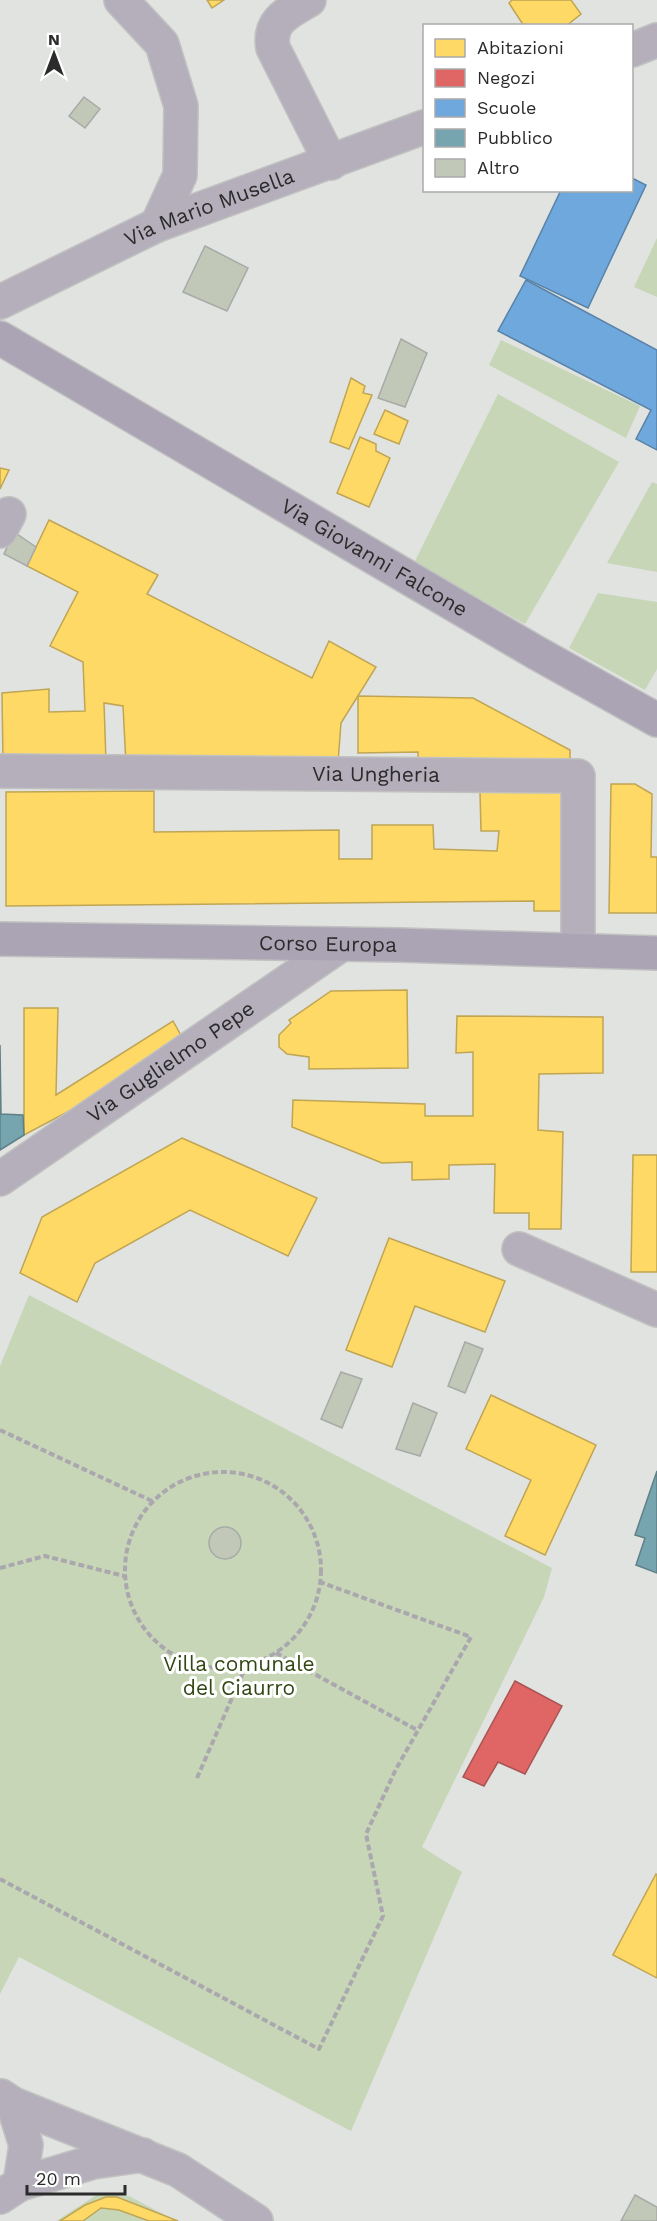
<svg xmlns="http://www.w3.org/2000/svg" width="657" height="2221" font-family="'Work Sans',sans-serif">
<rect width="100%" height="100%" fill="#e1e3e0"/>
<g fill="#c7d6b7">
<polygon points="657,238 657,297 634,287"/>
<polygon points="501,340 640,406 626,438 489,365"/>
<polygon points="498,394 619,462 525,624 414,563"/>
<polygon points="652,482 657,484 657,572 607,563"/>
<polygon points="598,593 657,602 657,669 645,690 569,648"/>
<polygon points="29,1295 552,1568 544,1597 422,1847 462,1872 351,2131 19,1957 0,1994 0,1366"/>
<polygon points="98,2194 129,2196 176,2221 56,2221"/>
</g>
<g fill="#ffd966" stroke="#bfa554" stroke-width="1.5">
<polygon points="207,0 224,0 212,8"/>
<polygon points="512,0 571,0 581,14 566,26 524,26 509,3"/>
<polygon points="351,378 365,386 363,393 372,395 349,449 330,442"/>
<polygon points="385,410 408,421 399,444 374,434"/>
<polygon points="360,437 376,444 376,451 390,458 369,507 337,493"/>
<polygon points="0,468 9,470 0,489"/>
<polygon points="49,520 158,575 147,594 312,678 329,641 376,667 341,723 338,762 126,764 123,706 104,703 106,762 3,761 2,693 49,689 49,712 85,711 83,662 50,646 78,592 27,566"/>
<polygon points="358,696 473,698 570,750 570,770 418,769 418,752 358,753"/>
<polygon points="611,784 635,784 652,794 651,857 657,857 657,913 609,913"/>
<polygon points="154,791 154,832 339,830 339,859 372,859 372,825 433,825 434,849 497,851 499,831 481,831 480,792 573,792 574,911 534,911 534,901 6,906 6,792"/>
<polygon points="407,990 408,1068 309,1069 309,1057 287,1054 279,1047 279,1035 291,1023 289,1020 331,991"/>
<polygon points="24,1008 58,1008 56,1095 173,1021 188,1048 24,1135"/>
<polygon points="457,1016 603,1017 603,1073 539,1074 538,1130 563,1132 561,1229 529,1229 529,1213 494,1213 495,1164 449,1165 449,1179 412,1180 412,1162 382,1163 292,1127 293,1100 425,1104 425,1116 473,1116 473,1052 456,1053"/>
<polygon points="182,1138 317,1198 288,1256 190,1210 95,1263 77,1302 20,1273 42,1217"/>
<polygon points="633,1155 657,1155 657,1272 631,1272"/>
<polygon points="389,1238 505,1281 485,1332 415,1306 392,1367 346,1350"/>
<polygon points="491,1395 596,1445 545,1555 505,1536 531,1480 466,1449"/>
<polygon points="656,1874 657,1875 657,1978 613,1955"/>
<polygon points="106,2197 117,2197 178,2221 149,2221 119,2210 101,2208 83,2221 60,2221 85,2205"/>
</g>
<polygon fill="#e06666" stroke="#a95454" stroke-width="1.5" points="515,1681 562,1706 525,1774 498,1762 484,1786 463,1777"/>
<g fill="#6fa8dc" stroke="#5a82a7" stroke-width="1.5">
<polygon points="632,178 646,185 588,308 520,276 561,190 632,190"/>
<polygon points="526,280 657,350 657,450 636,439 651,410 498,331"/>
</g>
<g fill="#76a5af" stroke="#5f8087" stroke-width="1.5">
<polygon points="0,1045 1,1114 23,1115 24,1135 0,1150"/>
<polygon points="657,1471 657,1573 636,1565 645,1538 635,1535"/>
</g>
<g fill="#c1c8b8" stroke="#a8aaa7" stroke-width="1.5">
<polygon points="84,97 100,109 85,128 69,116"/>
<polygon points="205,246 248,268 227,311 183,292"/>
<polygon points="401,339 427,353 405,407 378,398"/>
<polygon points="14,532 36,547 27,566 4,554"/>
<polygon points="465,1342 483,1349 465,1393 448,1386"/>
<polygon points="341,1372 362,1379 342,1428 321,1419"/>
<polygon points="413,1403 437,1413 420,1456 396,1449"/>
<circle cx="225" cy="1543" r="16"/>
<polygon points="635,2195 657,2207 657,2221 621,2221"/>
</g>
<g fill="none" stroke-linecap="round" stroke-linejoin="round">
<defs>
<g id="street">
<polyline points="121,0 162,44 181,106 180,175 157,225"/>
<path d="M309,0C288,12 268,21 273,48L331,163"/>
<polyline points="632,50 657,40"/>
<path id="s1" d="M0,302L157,225L424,127"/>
<polyline points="0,531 9,514"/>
<path id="s2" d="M0,771L578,776V950"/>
<path id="s3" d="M0,1179L342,944"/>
<polyline points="519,1249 657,1310"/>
<polyline points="13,2104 178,2170 256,2221"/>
<polyline points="20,2184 93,2162 143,2155"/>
<polyline points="0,2197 20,2184 26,2145 13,2104 1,2096"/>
</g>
<g id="secondary">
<path id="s4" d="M0,338L535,652L657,720"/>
<path id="s5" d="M0,939L399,945L657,953"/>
</g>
</defs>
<use href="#street" stroke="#c0c1c0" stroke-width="36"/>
<use href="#secondary" stroke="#c0c1c0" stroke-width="36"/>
<g stroke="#aaa7ae" stroke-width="4" stroke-dasharray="6 3" stroke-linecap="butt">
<polyline points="0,1430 152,1501"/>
<circle cx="223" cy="1570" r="98"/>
<polyline points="0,1568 45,1556 124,1576"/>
<polyline points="276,1653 417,1730"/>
<polyline points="197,1778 246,1666"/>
<polyline points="0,1879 319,2049 383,1916 366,1834 396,1769 471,1637 320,1582"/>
</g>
<use href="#street" stroke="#b5afbc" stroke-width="33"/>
<use href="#secondary" stroke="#aba4b4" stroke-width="33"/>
</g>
<g text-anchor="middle" stroke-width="6" stroke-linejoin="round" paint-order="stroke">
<g font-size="21" fill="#2a2b2a" stroke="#fff">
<text dy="7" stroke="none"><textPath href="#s1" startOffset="230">Via Mario Musella</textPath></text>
<text dy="7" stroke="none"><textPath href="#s4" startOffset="434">Via Giovanni Falcone</textPath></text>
<text dy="7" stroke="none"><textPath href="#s2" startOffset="376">Via Ungheria</textPath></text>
<text dy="7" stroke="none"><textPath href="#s5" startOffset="328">Corso Europa</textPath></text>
<text dy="7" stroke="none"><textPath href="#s3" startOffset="207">Via Guglielmo Pepe</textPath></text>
</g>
<g font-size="21" fill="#324613" stroke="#fff">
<text x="239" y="1671">Villa comunale<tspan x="239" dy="24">del Ciaurro</tspan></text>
</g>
</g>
<rect x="423" y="24" width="210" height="168" fill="#ffffff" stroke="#aaaaaa" stroke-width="1.5"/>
<rect x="435" y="39" width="30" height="18" fill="#ffd966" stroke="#aaaaaa" stroke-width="1.5"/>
<text x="477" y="54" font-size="18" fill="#2a2b2a">Abitazioni</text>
<rect x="435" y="69" width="30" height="18" fill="#e06666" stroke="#aaaaaa" stroke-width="1.5"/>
<text x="477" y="84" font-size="18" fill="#2a2b2a">Negozi</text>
<rect x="435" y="99" width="30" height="18" fill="#6fa8dc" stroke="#aaaaaa" stroke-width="1.5"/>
<text x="477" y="114" font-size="18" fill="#2a2b2a">Scuole</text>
<rect x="435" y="129" width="30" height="18" fill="#76a5af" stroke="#aaaaaa" stroke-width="1.5"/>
<text x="477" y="144" font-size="18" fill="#2a2b2a">Pubblico</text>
<rect x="435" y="159" width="30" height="18" fill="#c1c8b8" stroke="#aaaaaa" stroke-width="1.5"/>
<text x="477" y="174" font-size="18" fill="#2a2b2a">Altro</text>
<g transform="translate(54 54)" stroke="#ffffff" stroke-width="4.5" paint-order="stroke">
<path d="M0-4.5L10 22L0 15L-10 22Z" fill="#2a2b2a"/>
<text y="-9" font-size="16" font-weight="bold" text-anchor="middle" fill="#2a2b2a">N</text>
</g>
<path d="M27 2185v9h98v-9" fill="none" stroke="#2a2b2a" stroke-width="3"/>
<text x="36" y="2185" font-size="18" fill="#2a2b2a" stroke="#ffffff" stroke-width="4.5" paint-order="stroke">20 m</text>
</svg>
